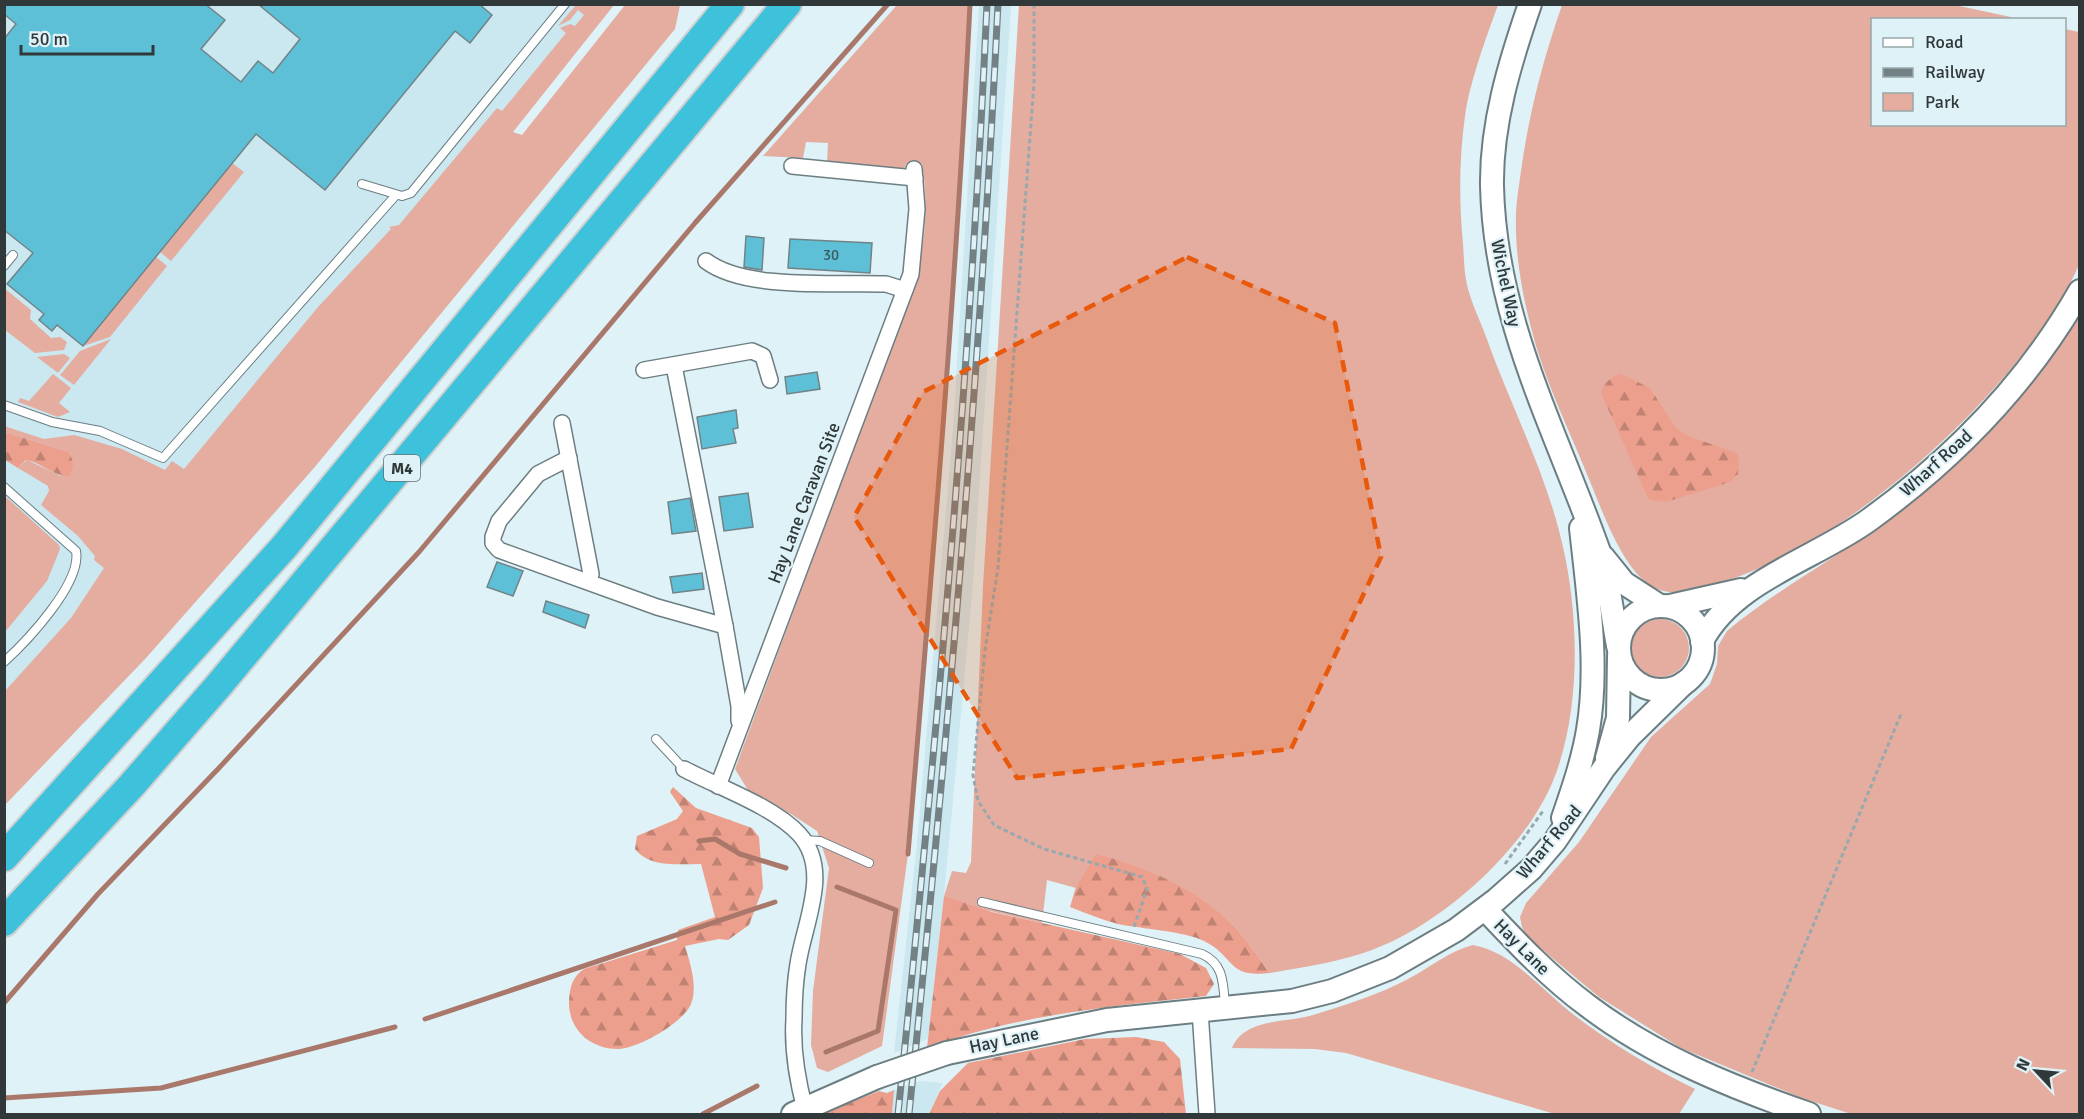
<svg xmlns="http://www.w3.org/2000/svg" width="2084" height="1119" font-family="Signika,sans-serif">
<defs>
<pattern id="forest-firs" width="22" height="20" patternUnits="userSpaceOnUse" patternTransform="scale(1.5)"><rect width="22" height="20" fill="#ec9f8c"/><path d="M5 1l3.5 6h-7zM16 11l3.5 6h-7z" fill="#c08373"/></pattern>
</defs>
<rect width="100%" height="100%" fill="#def2f7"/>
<g fill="#cbe7ef">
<polygon points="5,5 614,5 5,748"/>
<polygon points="979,5 1011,5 973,584 944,896 928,1039 894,1053 917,844 953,428"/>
<polygon points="920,1081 943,1083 929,1114 892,1114 894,1090"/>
</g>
<g fill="#e4ada0">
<path d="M1950,4L2020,19L1872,20V124H2064L2065,29L2079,32V265C2025,385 1845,549 1718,583C1697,588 1676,598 1655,588C1624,573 1604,515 1591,484C1572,436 1546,384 1533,335C1523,298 1515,257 1516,218C1516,203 1519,186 1521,171C1529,113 1543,60 1562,5Z"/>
<polygon points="576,5 614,5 513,132 522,135 625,5 680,5 675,29 314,468 146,658 5,805 5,691 71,618 104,568 94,560 95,556 78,536 41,505 49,491 48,486 18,468 27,460 61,476 66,451 5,432 4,426 44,439 74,435 122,449 165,470 172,461 184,469 318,307 391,229 389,227 399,225 497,108 502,111 566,33 560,28 570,24 575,26 584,15 578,10 570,20 558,26"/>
<path d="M897,5H970L963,157L938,497L908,854L882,1046L828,1072L817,1068L811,1045L813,991L829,868L817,831L791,814L751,795L735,769L914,286C925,246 929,205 922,164H906L903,171L827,164L828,143L806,142L803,158L763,156Z"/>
<path d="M1019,5H1498C1486,38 1470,81 1465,116C1459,159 1459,202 1463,244C1464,257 1464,272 1467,285C1471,302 1479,318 1485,334C1510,405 1547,474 1563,547C1580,621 1581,719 1550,788C1519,855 1440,925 1372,950C1339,962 1305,967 1270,973C1258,957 1247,939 1233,925C1196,889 1146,867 1096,855L1076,888L1047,880L1042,923L964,905L944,896L952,871L966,873L971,862L983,586Z"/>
<polygon points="232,163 244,172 171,261 160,252"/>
<polygon points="156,257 167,266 110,337 83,346"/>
<polygon points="4,288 31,310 30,319 51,338 60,337 67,342 64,350 35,353 5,330"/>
<path d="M2079,315V1114H1851L1802,1098L1681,1048L1599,997L1527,937L1522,927L1520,917L1526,903L1579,842L1651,737L1710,684L1717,664L1718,646L1727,631C1775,591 1831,561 1881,525C1964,466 2026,402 2079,315Z"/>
<polygon points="111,339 74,385 60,375 80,351"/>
<polygon points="64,354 70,358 58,373 37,357"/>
<polygon points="53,374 71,388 59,403 70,412 58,417 18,402 20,398 29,401"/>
<polygon points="5,496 59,545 60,549 47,581 5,632"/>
<circle cx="1660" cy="648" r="29"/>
<path d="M1473,945C1513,952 1542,991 1574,1015C1612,1044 1652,1068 1695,1089L1679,1114H1555L1346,1053L1315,1049L1232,1048C1244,1018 1286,1023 1313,1015C1345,1005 1378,995 1408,979C1429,968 1449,951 1473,945Z"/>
</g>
<g fill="url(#forest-firs)">
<path d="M1621,374L1650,388L1676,428L1688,436L1734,452L1739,456L1738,474L1730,482L1666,502L1649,500L1601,393C1605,382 1610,377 1621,374Z"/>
<path d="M5,432L66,451C74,457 75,468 69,476C53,476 42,463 26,460L18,468L5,460Z"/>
<path d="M673,787L696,808L752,828L759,837L763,888L749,925L728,940L719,939L685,946C690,963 698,986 691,1004C684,1022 638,1049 618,1049C590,1049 568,1029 569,1001C570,987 572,977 584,969L677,940L678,930L715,917L701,864C678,864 650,868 635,849L637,836L677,819L683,811L670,792Z"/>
<path d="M1096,854C1146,867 1196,888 1233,925C1247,939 1258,957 1270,973C1226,978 1236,957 1204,941C1184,931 1142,929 1118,924C1102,920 1086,913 1070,907L1076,887Z"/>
<path d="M944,896L992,912L1180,954L1206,968L1214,984L1206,996C1113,1006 1015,1015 927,1048Z"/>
<polygon points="1136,1037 1164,1042 1180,1059 1186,1114 929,1114 940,1091 968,1063 1085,1039"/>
<polygon points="894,1090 892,1114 822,1114 879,1091 887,1093"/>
</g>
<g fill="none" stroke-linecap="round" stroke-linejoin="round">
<g stroke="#aa786b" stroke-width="5">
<polyline points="699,841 715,839 740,854 786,868"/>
<path d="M908,854C932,571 956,288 970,4"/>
<polyline points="4,1003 98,894 218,769 419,552 695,223 888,4"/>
<polyline points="425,1019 775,902"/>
<polyline points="826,1052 878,1031 896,910 837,887"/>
<polyline points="4,1098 161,1088 395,1027"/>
<polyline points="703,1114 757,1086"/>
</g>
</g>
<g fill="#5ec0d6" stroke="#718387" stroke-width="1.5">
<polygon points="4,4 205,4 225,20 201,49 241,82 258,61 273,73 300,39 258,4 479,4 492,15 470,43 455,31 325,190 256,134 83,346 57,325 52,331 39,320 44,314 7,284 33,253 4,230 4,39 16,24 4,14"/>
<polygon points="746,236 764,238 762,270 744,267"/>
<polygon points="790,239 872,243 870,273 788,268"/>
<polygon points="817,372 820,389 787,394 785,377"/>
<polygon points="736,410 738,428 733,429 736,443 702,449 697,417"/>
<polygon points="748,493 753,527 724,531 719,497"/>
<polygon points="690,498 696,531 672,534 668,502"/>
<polygon points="497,562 523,571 513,596 487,587"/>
<polygon points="702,573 704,589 673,593 670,577"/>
<polygon points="546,601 589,615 585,628 543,612"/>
</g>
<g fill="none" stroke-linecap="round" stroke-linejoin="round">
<defs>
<g id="lane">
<polyline points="362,184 402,196 411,193 565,4"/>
<polyline points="4,266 13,255"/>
<polyline points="4,405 52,422 100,431 163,458 396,195"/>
<path d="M4,487L76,551C82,583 27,641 4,662"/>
<polyline points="656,739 684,769"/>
<polyline points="804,840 820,841 869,863"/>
<path d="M982,902L1202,954C1224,964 1223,983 1225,1005"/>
</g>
<g id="street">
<polyline points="792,166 915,178"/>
<path d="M706,261C746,291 836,282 886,284L905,290"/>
<polyline points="674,366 725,626 739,706 739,721"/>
<polyline points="644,370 752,351 763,356 770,380"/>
<polyline points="562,423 591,574 589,582"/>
<polyline points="569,458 538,474 499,521 493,537 493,543 499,550 657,607 725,626"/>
<path d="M684,769C718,787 773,806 799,834C832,870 804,923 798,964C795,982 794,1001 794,1019C792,1050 797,1079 805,1109"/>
<polyline points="718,786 911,274 917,209 914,169"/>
<polyline points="1200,1011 1207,1114"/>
</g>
<g id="secondary">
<path d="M1530,4C1510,62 1491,124 1492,186C1495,319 1554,426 1598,549C1609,579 1612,614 1618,646"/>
<polyline points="1603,557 1624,583 1658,605"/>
<circle cx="1661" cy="648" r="42"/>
<polyline points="1670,606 1741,590"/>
<path d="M1702,641C1733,581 1815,559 1869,520C1953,459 2028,382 2080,291"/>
<polyline points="1607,758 1618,718 1619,657"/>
<path d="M1563,818C1573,789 1583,760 1588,730C1599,665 1588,594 1581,528"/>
<path d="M1485,909C1517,943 1550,978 1588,1006C1654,1056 1731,1087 1809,1114"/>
<polyline points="947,1053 1107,1020 1292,1001 1332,991 1390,968 1456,930 1496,900 1531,869 1555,841 1604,768 1629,737 1684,683"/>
<polyline points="793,1114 877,1077"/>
</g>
<g id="highway">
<polyline points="4,857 284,547 730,4"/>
<polyline points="4,922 131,786 219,685 787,4"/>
</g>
</defs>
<use href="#lane" stroke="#6c7e82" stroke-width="10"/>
<use href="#street" stroke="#6c7e82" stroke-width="18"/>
<use href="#secondary" stroke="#6c7e82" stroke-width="26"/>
<use href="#highway" stroke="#cdcfd0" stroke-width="32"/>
<g stroke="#99a8ac" stroke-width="3" stroke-dasharray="4.5 3" stroke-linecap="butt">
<polyline points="1034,4 1034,83 998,568 985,650 973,775 978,801 994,825 1044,849 1142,877 1147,889 1134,927"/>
<polyline points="1505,864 1543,811"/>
<polyline points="1752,1072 1901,714"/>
</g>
<use href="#lane" stroke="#fff" stroke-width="8"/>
<use href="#street" stroke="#fff" stroke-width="15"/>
<use href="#secondary" stroke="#fff" stroke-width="22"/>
<use href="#highway" stroke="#3ec1db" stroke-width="28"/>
<defs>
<g id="rail">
<path d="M898,1114C936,745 970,376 987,4"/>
<path d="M909,1114C947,745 980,376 998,4"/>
</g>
</defs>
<use href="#rail" stroke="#748184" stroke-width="7"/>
<use href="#rail" stroke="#def2f7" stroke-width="4.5" stroke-dasharray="14" stroke-linecap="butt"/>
<defs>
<polyline id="secondary-bridge" points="877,1077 947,1053"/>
</defs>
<use href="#secondary-bridge" stroke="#6c7e82" stroke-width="26" stroke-linecap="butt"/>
<use href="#secondary-bridge" stroke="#fff" stroke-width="22"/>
</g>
<path fill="#e8590c" fill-opacity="0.2" stroke="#e8590c" stroke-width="4.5" stroke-dasharray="12 8" stroke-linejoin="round" d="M1187,257L1335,323L1381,557L1291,749L1017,778L854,517L923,392Z"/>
<g text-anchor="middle" stroke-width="4.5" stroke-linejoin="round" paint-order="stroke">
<g font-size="15" fill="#3c5a61">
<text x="831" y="260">30</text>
</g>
<rect fill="#def2f7" stroke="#647073" stroke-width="1.5" x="384" y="455" width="36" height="26" rx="4.5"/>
<g font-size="16" font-weight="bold" fill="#30383a">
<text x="402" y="474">M4</text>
</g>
<g font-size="18" fill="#30383a" stroke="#def2f7">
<text transform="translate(1506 283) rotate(78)" y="6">Wichel Way</text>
<text transform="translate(1936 463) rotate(-42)" y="6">Wharf Road</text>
<text transform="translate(804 503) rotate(-69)" y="6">Hay Lane Caravan Site</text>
<text transform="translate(1549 842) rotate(-50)" y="6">Wharf Road</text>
<text transform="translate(1522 947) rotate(45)" y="6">Hay Lane</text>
<text transform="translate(1004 1040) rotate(-12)" y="6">Hay Lane</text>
</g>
</g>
<rect width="2084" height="1119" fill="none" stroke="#30383a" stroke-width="12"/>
<rect x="1871" y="18" width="195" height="108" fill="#def2f7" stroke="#98a8ab" stroke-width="1.5"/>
<rect x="1883" y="38" width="30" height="9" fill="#ffffff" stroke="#98a8ab" stroke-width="1.5"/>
<text x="1925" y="48" font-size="18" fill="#30383a">Road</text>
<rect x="1883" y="68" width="30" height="9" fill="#748184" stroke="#98a8ab" stroke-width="1.5"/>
<text x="1925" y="78" font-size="18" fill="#30383a">Railway</text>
<rect x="1883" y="93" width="30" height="18" fill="#e4ada0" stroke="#98a8ab" stroke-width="1.5"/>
<text x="1925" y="108" font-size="18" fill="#30383a">Park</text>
<g transform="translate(2036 1071) rotate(296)" stroke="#def2f7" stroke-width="4.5" paint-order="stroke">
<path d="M0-4.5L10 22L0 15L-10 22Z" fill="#30383a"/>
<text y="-9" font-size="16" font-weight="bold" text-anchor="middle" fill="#30383a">N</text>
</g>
<path d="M21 45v9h132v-9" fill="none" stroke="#30383a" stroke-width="3"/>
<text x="30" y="45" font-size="18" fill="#30383a" stroke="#def2f7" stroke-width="4.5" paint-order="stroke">50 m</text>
</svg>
